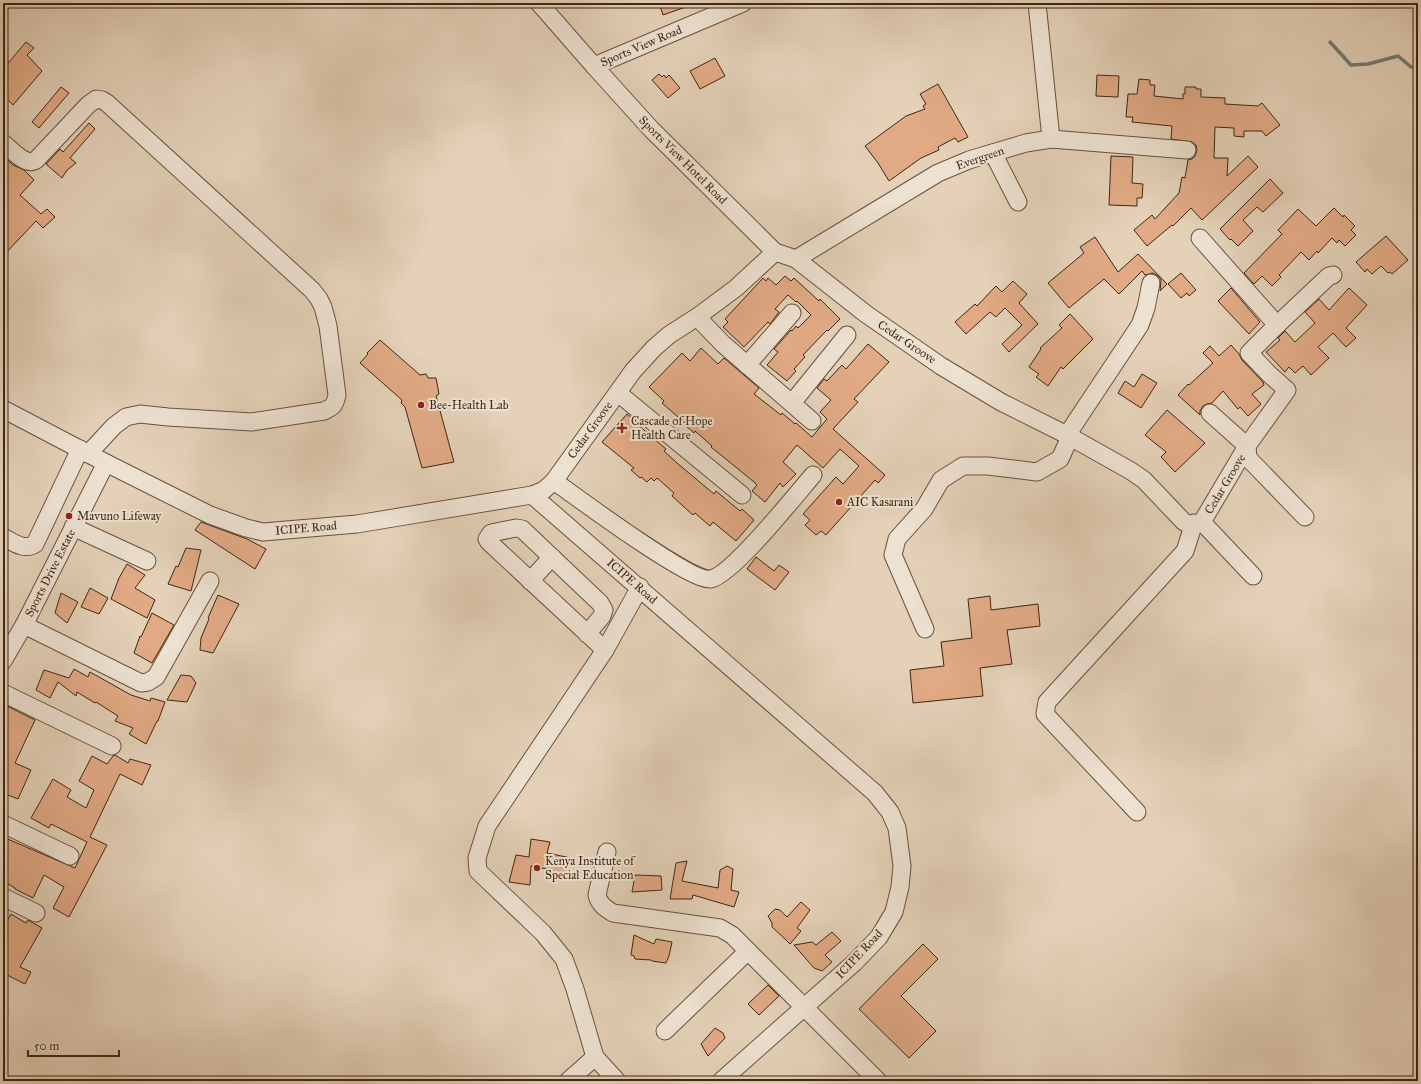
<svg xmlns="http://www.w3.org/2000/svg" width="1421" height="1084" font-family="'IM FELL Great Primer',serif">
<rect width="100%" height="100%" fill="#e4d1b8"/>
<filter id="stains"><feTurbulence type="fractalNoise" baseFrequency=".005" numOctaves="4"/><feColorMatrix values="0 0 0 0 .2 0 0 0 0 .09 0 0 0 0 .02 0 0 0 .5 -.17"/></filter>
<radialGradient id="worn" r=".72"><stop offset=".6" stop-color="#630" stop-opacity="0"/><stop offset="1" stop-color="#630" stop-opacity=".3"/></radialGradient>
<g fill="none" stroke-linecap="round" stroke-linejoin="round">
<polyline stroke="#747c74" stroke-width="3.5" points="1330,42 1351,65 1368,64 1398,56 1411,67 1418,67"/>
</g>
<g fill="#e1aa85" stroke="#3f2613">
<polygon points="668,3 694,3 694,4 663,15 660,6"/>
<polygon points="26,42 34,48 27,55 42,71 13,105 3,95 3,69"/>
<polygon points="715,58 725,76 700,89 690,71"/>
<polygon points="659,74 662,77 664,75 666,78 669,75 680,88 668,98 652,80"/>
<polygon points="1097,75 1119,76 1118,97 1096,96"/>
<polygon points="1139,79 1150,80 1150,85 1155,85 1154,96 1183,99 1183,94 1185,94 1185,87 1196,87 1196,89 1201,89 1201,97 1225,98 1225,104 1258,106 1262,103 1280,125 1266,136 1262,131 1244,131 1244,137 1234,136 1234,128 1215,127 1214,158 1228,158 1227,176 1248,156 1258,167 1202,220 1191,208 1173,226 1172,225 1147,246 1134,230 1152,215 1155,219 1179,193 1182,177 1185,178 1188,160 1192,159 1195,156 1197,150 1196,145 1192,142 1171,139 1172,126 1132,122 1133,117 1126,117 1128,94 1137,94"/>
<polygon points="938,84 968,137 958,142 955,138 938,147 939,150 921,158 889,181 878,163 865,146 906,116 925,109 923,106 926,104 920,94"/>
<polygon points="61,87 69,93 39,128 32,122"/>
<polygon points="89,123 95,129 70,158 76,163 67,170 62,178 46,164 60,149 63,152"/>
<polygon points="3,156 13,165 24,170 34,180 20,195 41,214 47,209 55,217 43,228 36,221 3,256"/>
<polygon points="1111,156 1133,157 1132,183 1143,184 1142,198 1137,198 1137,206 1109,205"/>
<polygon points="1270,179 1283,193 1263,212 1257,207 1243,220 1253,231 1238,246 1231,239 1230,240 1220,229"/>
<polygon points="1334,208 1343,217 1344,215 1355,226 1351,230 1356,235 1345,246 1339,240 1337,243 1332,238 1318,253 1317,251 1309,260 1301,252 1279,275 1281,277 1272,286 1262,276 1254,284 1244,273 1282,234 1278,230 1298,209 1316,226"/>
<polygon points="1386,236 1408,260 1392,274 1390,272 1388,273 1381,266 1372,274 1367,269 1365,272 1356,262"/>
<polygon points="1095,237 1118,272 1138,254 1167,284 1160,291 1161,280 1158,276 1153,273 1145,275 1142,271 1119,294 1104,279 1069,308 1048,283 1084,253 1080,247"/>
<polygon points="1181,273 1196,290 1189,296 1187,293 1181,298 1168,284"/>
<polygon points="785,276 791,281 794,278 819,301 820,299 840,319 828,331 827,330 803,355 805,357 794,369 796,371 787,381 767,365 778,352 774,349 791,330 792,331 796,326 798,328 811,315 797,301 796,302 788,295 775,309 779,312 770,324 768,322 744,347 723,327 728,322 725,319 763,278 766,281 768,278 776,285"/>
<polygon points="1013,281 1027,294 1019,303 1038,324 1009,352 1002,344 1022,325 1005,308 996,317 990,312 966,334 955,322 975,304 977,306 996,286 1002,292"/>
<polygon points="1231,288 1260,322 1249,334 1218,301"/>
<polygon points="1349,288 1367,305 1346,328 1356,338 1346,347 1333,333 1318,347 1329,358 1311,375 1303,366 1295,373 1289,367 1285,372 1266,352 1280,340 1278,338 1285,331 1295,342 1315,323 1305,312 1319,299 1329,310"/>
<polygon points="1070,314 1093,339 1063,369 1061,367 1048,386 1036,377 1039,374 1029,367 1041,349 1040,348 1062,328 1059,325"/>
<polygon points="380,340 420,375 426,374 428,378 436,378 439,394 436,396 454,462 422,468 405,407 401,403 402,400 360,363 368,354 367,353"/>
<polygon points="868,344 889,362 854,399 858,402 833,429 885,475 878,483 875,480 826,535 821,531 816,535 805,525 810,520 803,514 836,477 843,484 859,466 840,449 823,468 797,445 783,462 796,474 783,487 780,483 765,502 752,491 757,485 754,482 711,447 712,446 695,431 694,433 685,425 686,424 662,403 664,401 662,399 649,387 682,353 690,361 701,348 718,364 724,358 759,388 754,394 781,415 782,413 795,424 796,423 812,437 827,419 820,412 831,400 817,388 824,379 827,381 842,365 846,369"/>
<polygon points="1231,345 1239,354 1242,360 1263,382 1264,385 1252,394 1261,404 1248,416 1240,407 1238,409 1223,391 1212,403 1207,404 1203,406 1200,411 1200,415 1178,395 1188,384 1189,385 1213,363 1203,353 1210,346 1219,356"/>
<polygon points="1142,374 1157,383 1141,408 1118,393 1125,381 1134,387"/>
<polygon points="1167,410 1205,443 1175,472 1161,457 1166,452 1145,435"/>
<polygon points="627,414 638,423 637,424 666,449 664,451 677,463 714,494 716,491 740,511 742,509 754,520 736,541 713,522 710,526 695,513 693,515 672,496 674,493 657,478 654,481 651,478 647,482 641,477 640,478 631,470 634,468 602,442"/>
<polygon points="201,522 247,539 266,549 255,569 195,530"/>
<polygon points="186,548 201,550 191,591 168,584 176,566 178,567"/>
<polygon points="756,557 774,571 779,565 789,572 775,590 747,569"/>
<polygon points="127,564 145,575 135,588 155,600 147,618 111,599 119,578"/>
<polygon points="90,588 108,598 99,614 81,607"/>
<polygon points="61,593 78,602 67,623 55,613"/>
<polygon points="218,595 239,604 213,653 200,650 201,638 209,619 208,618"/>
<polygon points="990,596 991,610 1038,604 1040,626 1007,630 1012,664 980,668 983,696 913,703 910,670 944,666 941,642 972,638 968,599"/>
<polygon points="152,613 174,625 152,663 134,653 140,636 141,637"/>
<polygon points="74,669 88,677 90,672 131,695 150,701 151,698 165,702 158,721 157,721 146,744 129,734 133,728 115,721 118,716 96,702 95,703 77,692 76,696 58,682 50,698 36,690 44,670 69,678"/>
<polygon points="181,675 191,676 196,683 187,702 167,700"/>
<polygon points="3,704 35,720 15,763 31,770 18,799 3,793"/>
<polygon points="115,755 128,763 130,759 151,765 142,785 120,774 90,837 107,845 69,917 53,908 64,887 44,875 33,898 15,889 15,888 3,881 3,837 75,868 87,842 51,824 49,828 31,818 53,779 71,790 67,797 86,808 94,790 79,781 92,756 107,764 113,756"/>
<polygon points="531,839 550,842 547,853 571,858 565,878 552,877 552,870 531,866 530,885 509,882 516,855 529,857"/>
<polygon points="687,861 682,881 718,888 720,870 727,866 733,869 731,890 739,892 734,907 693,895 692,899 670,899 676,863"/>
<polygon points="635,875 661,876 662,890 632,892"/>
<polygon points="801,902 810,910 797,928 801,931 790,944 784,938 772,927 772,923 768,916 775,909 780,910 787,917"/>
<polygon points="11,914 26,923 28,920 42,928 20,967 31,972 25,984 3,973 3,928"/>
<polygon points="832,932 841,941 825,955 832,962 822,971 814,968 794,945 812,942 816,945"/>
<polygon points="634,935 654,944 656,939 672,942 669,956 666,963 652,961 651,960 635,959 634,956 631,955"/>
<polygon points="923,944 938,959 901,996 936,1031 909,1058 859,1009"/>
<polygon points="768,985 779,996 759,1015 748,1004"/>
<polygon points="715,1028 723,1033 725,1038 708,1056 701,1044"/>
</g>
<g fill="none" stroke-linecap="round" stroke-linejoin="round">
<defs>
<g id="minor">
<polyline points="539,3 594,66 743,3"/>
<polyline points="1037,3 1051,139"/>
<polyline points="594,66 651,129 775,252"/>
<path d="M3,143C11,149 26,167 36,160L88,105L96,99L102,100L107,103L312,290L319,299L323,307L328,326L337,395C335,405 333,407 324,411L252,422L168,417L140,414L126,417L114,426L88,454"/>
<polyline points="993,153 1018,202"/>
<polyline points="796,259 938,173 969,160 1026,143 1051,139 1187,150"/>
<polyline points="697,317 723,344 812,421"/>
<polyline points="1277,325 1329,276 1333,275"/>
<polyline points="747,365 792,313"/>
<polyline points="618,393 742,495"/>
<polyline points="792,403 847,335"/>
<polyline points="3,409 106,463 210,515 246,528 263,532 357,524 532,495 875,793 890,812 897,828 902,866 900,887 894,912 879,937 854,963 721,1081"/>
<polyline points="1210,413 1247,446 1248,458 1305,517"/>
<polyline points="1067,435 1140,325 1146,308 1151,283"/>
<path d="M554,481C575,496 692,583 711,579C733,574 795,496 813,475"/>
<polyline points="532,495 544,490 554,481 633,371 654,348 669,335 697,317 736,288 775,252 796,259 866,314 941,366 1001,402 1067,435 1131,471 1144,480 1184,522 1191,525 1202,522 1247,446 1287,390 1269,374 1249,353 1277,325 1200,238"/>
<polyline points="1202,522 1253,576"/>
<polyline points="73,527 147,561"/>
<path d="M3,537C13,542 24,551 35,544L80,449"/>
<polyline points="530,581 552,557"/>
<polyline points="24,625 141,683 148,682 156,677 210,581"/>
<polyline points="925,629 893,555 897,539 924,509 941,480 963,466 988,466 1037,472 1060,459 1070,437"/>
<polyline points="587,634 602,616 604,610 600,603 522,529 516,528 491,533 487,539 489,542 605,650"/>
<polyline points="3,661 24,625 106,463"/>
<polyline points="3,693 112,746"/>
<polyline points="1137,812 1045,714 1047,702 1185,551 1194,523"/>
<polyline points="3,824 70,856"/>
<path d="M607,852L597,895C599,904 605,908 613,913L720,928L732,935L878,1081"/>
<polyline points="3,897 36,913"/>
<polyline points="665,1031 748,951"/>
<polyline points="568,1081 595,1057"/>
<polyline points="617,1081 595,1057 575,989 564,959 543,933 478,871 477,858 487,826 605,650 640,587"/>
</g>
</defs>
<use href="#minor" stroke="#68513c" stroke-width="19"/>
<use href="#minor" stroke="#ede1d1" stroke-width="17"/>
</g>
<g fill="#8f2418" stroke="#ede1d1" stroke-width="1.5">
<circle cx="421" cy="405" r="4"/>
<path d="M620 422h4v4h4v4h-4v4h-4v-4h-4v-4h4z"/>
<circle cx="839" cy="502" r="4"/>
<circle cx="69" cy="516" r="4"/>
<circle cx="537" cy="868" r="4"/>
</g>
<g text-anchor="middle" stroke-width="4" stroke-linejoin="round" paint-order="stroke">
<g font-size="12" fill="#3f2613" stroke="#ede1d1">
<text transform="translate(641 46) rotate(-23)" y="4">Sports View Road</text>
<text transform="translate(980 158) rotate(-19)" y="4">Evergreen</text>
<text transform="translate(683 160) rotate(45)" y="4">Sports View Hotel Road</text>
<text transform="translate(907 342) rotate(34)" y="4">Cedar Groove</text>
<text transform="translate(590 430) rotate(-54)" y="4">Cedar Groove</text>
<text transform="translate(1225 484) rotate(-59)" y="4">Cedar Groove</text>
<text transform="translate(306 528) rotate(-5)" y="4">ICIPE Road</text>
<text transform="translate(50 573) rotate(-63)" y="4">Sports Drive Estate</text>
<text transform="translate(632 581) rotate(41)" y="4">ICIPE Road</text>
<text transform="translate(859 954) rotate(-47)" y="4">ICIPE Road</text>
</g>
<g font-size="12" fill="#3f2613" stroke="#ede1d1" text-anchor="start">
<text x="429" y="409">Bee-Health Lab</text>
<text x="631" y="425">Cascade of Hope<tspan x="631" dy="14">Health Care</tspan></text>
<text x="847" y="506">AIC Kasarani</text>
<text x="77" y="520">Mavuno Lifeway</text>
<text x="545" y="865">Kenya Institute of<tspan x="545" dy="14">Special Education</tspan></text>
</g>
</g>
<rect width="1421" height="1084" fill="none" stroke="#e4d1b8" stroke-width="16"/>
<rect x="4" y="4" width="1413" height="1076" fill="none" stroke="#3f2613" stroke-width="2"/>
<rect x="8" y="8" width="1405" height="1068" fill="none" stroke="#3f2613"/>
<path d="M28 1050v6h91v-6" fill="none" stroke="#3f2613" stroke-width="2"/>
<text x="34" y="1050" font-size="12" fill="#3f2613" stroke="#ede1d1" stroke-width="3" paint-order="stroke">50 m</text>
<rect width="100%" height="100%" filter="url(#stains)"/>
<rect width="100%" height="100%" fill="url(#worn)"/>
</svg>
